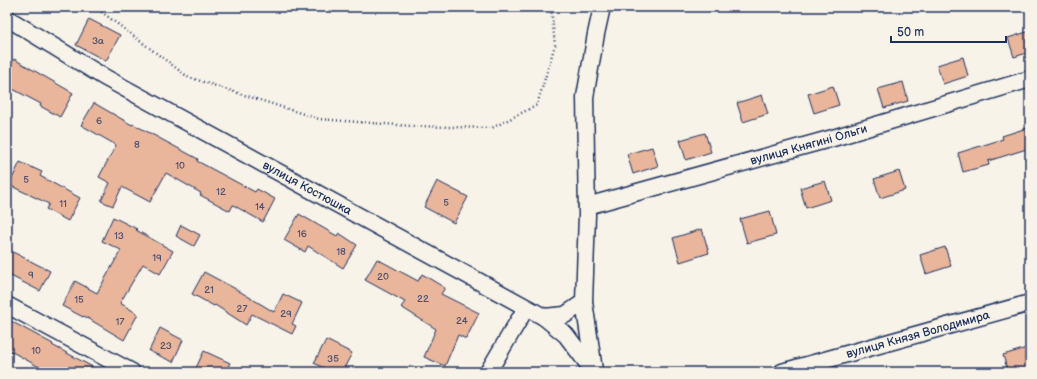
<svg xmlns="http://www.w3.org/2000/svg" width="1037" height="379" font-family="'Balsamiq Sans',sans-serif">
<rect width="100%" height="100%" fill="#f7f3e8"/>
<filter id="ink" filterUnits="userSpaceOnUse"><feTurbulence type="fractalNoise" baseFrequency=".025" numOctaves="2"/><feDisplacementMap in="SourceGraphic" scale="8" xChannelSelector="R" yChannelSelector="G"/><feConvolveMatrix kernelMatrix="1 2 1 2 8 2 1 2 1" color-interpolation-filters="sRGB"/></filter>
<g filter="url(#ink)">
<g fill="#e9b59b" stroke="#1b2f5e">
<polygon points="89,19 120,35 106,61 76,45"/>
<polygon points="1030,31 1030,52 1014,57 1008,38"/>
<polygon points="963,57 968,76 943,84 937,65"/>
<polygon points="14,59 73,93 60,117 40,106 41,104 7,86 7,72"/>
<polygon points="903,82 908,101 884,108 878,89"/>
<polygon points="833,86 839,105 814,113 808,94"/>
<polygon points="762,95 768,114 743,122 737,103"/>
<polygon points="94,103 132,125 133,124 198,159 197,161 255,192 257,189 275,199 263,222 233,205 230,211 200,195 201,193 166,173 150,202 122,187 113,206 101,201 110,183 99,177 116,145 81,125"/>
<polygon points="1027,128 1030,139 1030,148 988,161 989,165 963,172 958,153 1003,139 1002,136"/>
<polygon points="705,133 711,152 686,160 680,140"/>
<polygon points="652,147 658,166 633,174 627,154"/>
<polygon points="20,162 42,172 40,176 80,198 68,221 46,209 49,204 9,185"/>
<polygon points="899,171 905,190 880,198 874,179"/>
<polygon points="437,181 468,197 454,223 424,207"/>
<polygon points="825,181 831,200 806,208 800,188"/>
<polygon points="770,211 776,235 747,243 740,219"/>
<polygon points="299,214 337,236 339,233 357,245 343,268 308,246 305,252 284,240"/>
<polygon points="113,217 137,229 136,230 173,251 160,274 143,264 120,303 138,314 124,340 84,316 83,317 62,306 75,281 97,293 121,250 102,241"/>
<polygon points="181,225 200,235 194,246 176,236"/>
<polygon points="702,229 709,253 680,262 673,238"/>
<polygon points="945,247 951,266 926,274 920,255"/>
<polygon points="7,249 50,271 40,291 7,274"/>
<polygon points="377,259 418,281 422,274 445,288 441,294 479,313 466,339 458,335 445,366 424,357 436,329 401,307 405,302 365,280"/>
<polygon points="204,272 234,288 274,312 283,294 302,303 292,324 296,326 292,334 252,314 246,325 215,305 214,306 192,294"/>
<polygon points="7,319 53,344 52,345 102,372 48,372 7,349"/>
<polygon points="160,328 183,340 173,362 149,351"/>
<polygon points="326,340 352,353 342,372 332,372 314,363"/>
<polygon points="1030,347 1030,372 1008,372 1003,355"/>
<polygon points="204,351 230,363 225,372 194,372"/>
</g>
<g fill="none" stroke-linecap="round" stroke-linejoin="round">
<defs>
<g id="minor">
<path id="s1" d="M7,18L104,77L544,317L566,335L594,372"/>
<path id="s2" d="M587,206L833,138L1030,79"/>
<polyline points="7,305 132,372"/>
<polyline points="544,317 565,315 584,302"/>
<polyline points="594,370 584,302 587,215 585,97 596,34 602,7"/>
<polyline points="488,372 526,308"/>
<path id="s3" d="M782,372L1030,303"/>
</g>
</defs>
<use href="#minor" stroke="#1b2f5e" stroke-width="19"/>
<polyline stroke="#1b2f5e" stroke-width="2.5" stroke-dasharray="1 3" stroke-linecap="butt" points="95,7 188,77 319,119 411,126 492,128 537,105 555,45 551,7"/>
<use href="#minor" stroke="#f7f3e8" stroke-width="16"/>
</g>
</g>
<g text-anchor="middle" stroke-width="3.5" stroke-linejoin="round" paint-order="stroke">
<g font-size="10" fill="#4e506d">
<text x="98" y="44">3а</text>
<text x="99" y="124">6</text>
<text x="137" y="148">8</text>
<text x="180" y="169">10</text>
<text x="26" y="183">5</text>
<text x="221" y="195">12</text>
<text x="446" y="206">5</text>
<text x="63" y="207">11</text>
<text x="260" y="210">14</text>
<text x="302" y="237">16</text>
<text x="119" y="239">13</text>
<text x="341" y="255">18</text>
<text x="157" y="261">19</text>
<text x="31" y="278">9</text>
<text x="383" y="280">20</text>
<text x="209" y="293">21</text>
<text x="423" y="302">22</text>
<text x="79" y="303">15</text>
<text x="242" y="312">27</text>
<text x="286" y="317">29</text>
<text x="462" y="324">24</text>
<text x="120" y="325">17</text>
<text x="166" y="349">23</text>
<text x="36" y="354">10</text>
<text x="333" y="362">35</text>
</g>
<g font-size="12" fill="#1b2f5e" stroke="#f7f3e8">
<text dy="4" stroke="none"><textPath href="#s2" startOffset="230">вулиця Княгині Ольги</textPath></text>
<text dy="4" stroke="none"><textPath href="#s1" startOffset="345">вулиця Костюшка</textPath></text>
<text dy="4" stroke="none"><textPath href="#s3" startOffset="141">вулиця Князя Володимира</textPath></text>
</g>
</g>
<rect width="1037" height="379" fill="none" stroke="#f7f3e8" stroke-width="24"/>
<rect x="12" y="12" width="1013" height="355" fill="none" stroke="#1b2f5e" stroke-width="1.5" filter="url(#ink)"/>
<path d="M891 36v6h115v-6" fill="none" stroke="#1b2f5e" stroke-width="2"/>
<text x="897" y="36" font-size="12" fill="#1b2f5e" stroke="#f7f3e8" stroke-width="3" paint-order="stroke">50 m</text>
</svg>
